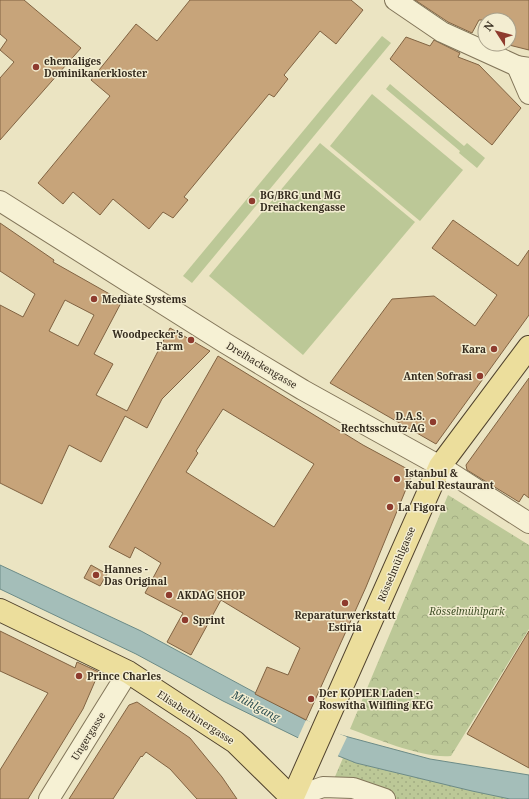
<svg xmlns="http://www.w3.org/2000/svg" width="529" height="799" font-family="'Noto Serif',serif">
<defs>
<pattern id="grass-dots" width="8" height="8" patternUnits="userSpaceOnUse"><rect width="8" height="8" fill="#bcc897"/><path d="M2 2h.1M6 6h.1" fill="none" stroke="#a2ac82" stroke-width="1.8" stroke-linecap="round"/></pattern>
<pattern id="park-crowns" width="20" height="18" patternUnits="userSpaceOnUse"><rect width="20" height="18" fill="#bcc897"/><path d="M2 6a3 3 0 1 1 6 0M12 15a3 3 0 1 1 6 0" fill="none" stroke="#a2ac82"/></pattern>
</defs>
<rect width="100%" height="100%" fill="#ebe4c2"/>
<polygon fill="url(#grass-dots)" points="343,758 356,763 510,799 395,799 334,779"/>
<path fill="url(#park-crowns)" d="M448,495L529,545V629L451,756C424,759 377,739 350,729Z"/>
<g fill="#bcc897">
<polygon points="382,36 391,43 192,283 183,276"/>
<polygon points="390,84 464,146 467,143 485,158 477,168 459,153 460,151 386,89"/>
<polygon points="372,94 463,170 420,221 330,146"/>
<polygon points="320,143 415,222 303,355 209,276"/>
</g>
<polygon fill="#a4beb9" stroke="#6c8b87" points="0,565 141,631 326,731 430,759 529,775 529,799 510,799 472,791 356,763 321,749 223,701 136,654 0,589"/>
<polygon fill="#ebe4c2" points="306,720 347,737 337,758 297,740"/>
<g fill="#c7a47a" stroke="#816342" fill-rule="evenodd">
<polygon points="0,0 24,0 81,48 0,140 0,78 14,62 0,50 7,40 0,34"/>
<polygon points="190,0 351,0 363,10 336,44 320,31 284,75 288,79 274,97 269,94 184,197 188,200 173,218 163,212 149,229 113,199 100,215 73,192 63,204 38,183 110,96 91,80 136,24 157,41"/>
<polygon points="415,0 529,0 529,50 509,45 509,20 479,20 472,33 448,22"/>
<polygon points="406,37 430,46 434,40 460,53 458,57 479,65 521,108 492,145 390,59"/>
<polygon points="453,220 518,266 529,250 529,315 436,444 330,383 392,299 434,296 475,326 497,295 432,248"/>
<path d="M0,223L54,260L53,262L122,301L94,354L113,364L96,395L127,411L170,328L210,351L162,399L147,428L125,416L101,462L69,445L42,504L0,483V305L23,317L35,294L0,271ZM65,300L94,315L78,346L49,331Z"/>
<path d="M218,356L363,445L413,472L366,587L306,720L255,694L267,667L288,675L300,648L221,600L191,655L167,642L183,613L145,593L161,563L135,547L130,558L109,547ZM223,409L314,464L274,527L186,472L198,453L196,451Z"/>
<polygon points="529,378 529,498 524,494 519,502 467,470 466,465"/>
<polygon points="91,565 107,574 100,586 84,578"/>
<polygon points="0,631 75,668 77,662 99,672 83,709 28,799 0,799 0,770 48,693 0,671"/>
<polygon points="529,631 529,768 467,734"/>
<polygon points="137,702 190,738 222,777 237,799 197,799 170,769 146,752 142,757 141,756 113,799 69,799 129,705"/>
</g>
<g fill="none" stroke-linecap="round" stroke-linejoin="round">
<defs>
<g id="minor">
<polyline points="395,0 442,32 517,66 529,68"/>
<polyline points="517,66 529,94"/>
<polyline points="0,201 225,343 303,390 440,466 529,523"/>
<polyline points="292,798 323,787 353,788 385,799"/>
<polyline points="49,799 128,672"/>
</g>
<g id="major">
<polyline points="0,610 128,672 235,742 292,798"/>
<polyline points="292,799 440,466 529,347"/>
</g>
</defs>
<use href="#minor" stroke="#83765a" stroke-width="22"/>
<use href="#major" stroke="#51432e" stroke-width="24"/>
<use href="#minor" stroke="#f6f1d4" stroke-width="20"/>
<use href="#major" stroke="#ecde9c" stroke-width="22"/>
</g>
<g fill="#8e3b2e" stroke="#f3edd1" stroke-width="1.5">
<circle cx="36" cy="67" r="4"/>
<circle cx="252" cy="201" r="4"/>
<circle cx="94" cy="299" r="4"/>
<circle cx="191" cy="340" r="4"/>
<circle cx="494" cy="349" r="4"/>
<circle cx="480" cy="376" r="4"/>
<circle cx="433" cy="422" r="4"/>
<circle cx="397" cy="479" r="4"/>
<circle cx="390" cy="507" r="4"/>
<circle cx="96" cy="575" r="4"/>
<circle cx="169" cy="595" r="4"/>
<circle cx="345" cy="603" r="4"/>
<circle cx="185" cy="620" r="4"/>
<circle cx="79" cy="676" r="4"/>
<circle cx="311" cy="699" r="4"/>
</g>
<g text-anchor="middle" stroke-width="3" stroke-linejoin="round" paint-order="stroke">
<g font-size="10" font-weight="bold" fill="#342b1e" stroke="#f3edd1" text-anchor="start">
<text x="44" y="65">ehemaliges<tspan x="44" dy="12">Dominikanerkloster</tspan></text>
<text x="260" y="199">BG/BRG und MG<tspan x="260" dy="12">Dreihackengasse</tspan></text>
<text x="102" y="303">Mediate Systems</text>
<text x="183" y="338" text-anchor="end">Woodpecker’s<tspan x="183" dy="12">Farm</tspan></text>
<text x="486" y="353" text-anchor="end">Kara</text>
<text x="472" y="380" text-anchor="end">Anten Sofrasi</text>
<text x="425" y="420" text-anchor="end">D.A.S.<tspan x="425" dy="12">Rechtsschutz AG</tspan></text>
<text x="405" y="477">Istanbul &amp;<tspan x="405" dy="12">Kabul Restaurant</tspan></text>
<text x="398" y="511">La Figora</text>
<text x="104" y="573">Hannes -<tspan x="104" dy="12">Das Original</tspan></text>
<text x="177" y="599">AKDAG SHOP</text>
<text x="345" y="619" text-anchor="middle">Reparaturwerkstatt<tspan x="345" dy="12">Estiria</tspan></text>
<text x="193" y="624">Sprint</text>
<text x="87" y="680">Prince Charles</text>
<text x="319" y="697">Der KOPIER Laden -<tspan x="319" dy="12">Roswitha Wilfling KEG</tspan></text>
</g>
<g font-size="10" fill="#342b1e" stroke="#f3edd1">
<text transform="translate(262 365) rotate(31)" y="4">Dreihackengasse</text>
<text transform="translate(396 564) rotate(-67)" y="4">Rösselmühlgasse</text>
<text transform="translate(196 717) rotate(33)" y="4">Elisabethinergasse</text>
<text transform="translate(88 736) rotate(-58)" y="4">Ungergasse</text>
</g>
<g font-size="10" font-style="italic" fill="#3f4f26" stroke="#f3edd1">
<text x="467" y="615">Rösselmühlpark</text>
</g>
<g font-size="11" font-style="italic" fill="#2e5053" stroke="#f3edd1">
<text transform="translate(256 706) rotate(28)" y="4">Mühlgang</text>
</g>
</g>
<g transform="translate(497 32) rotate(306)"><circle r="19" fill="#f3edd1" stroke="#a79f89"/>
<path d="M0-3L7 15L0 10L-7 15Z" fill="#8e3b2e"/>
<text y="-6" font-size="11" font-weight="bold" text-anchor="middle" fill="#342b1e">N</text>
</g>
</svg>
